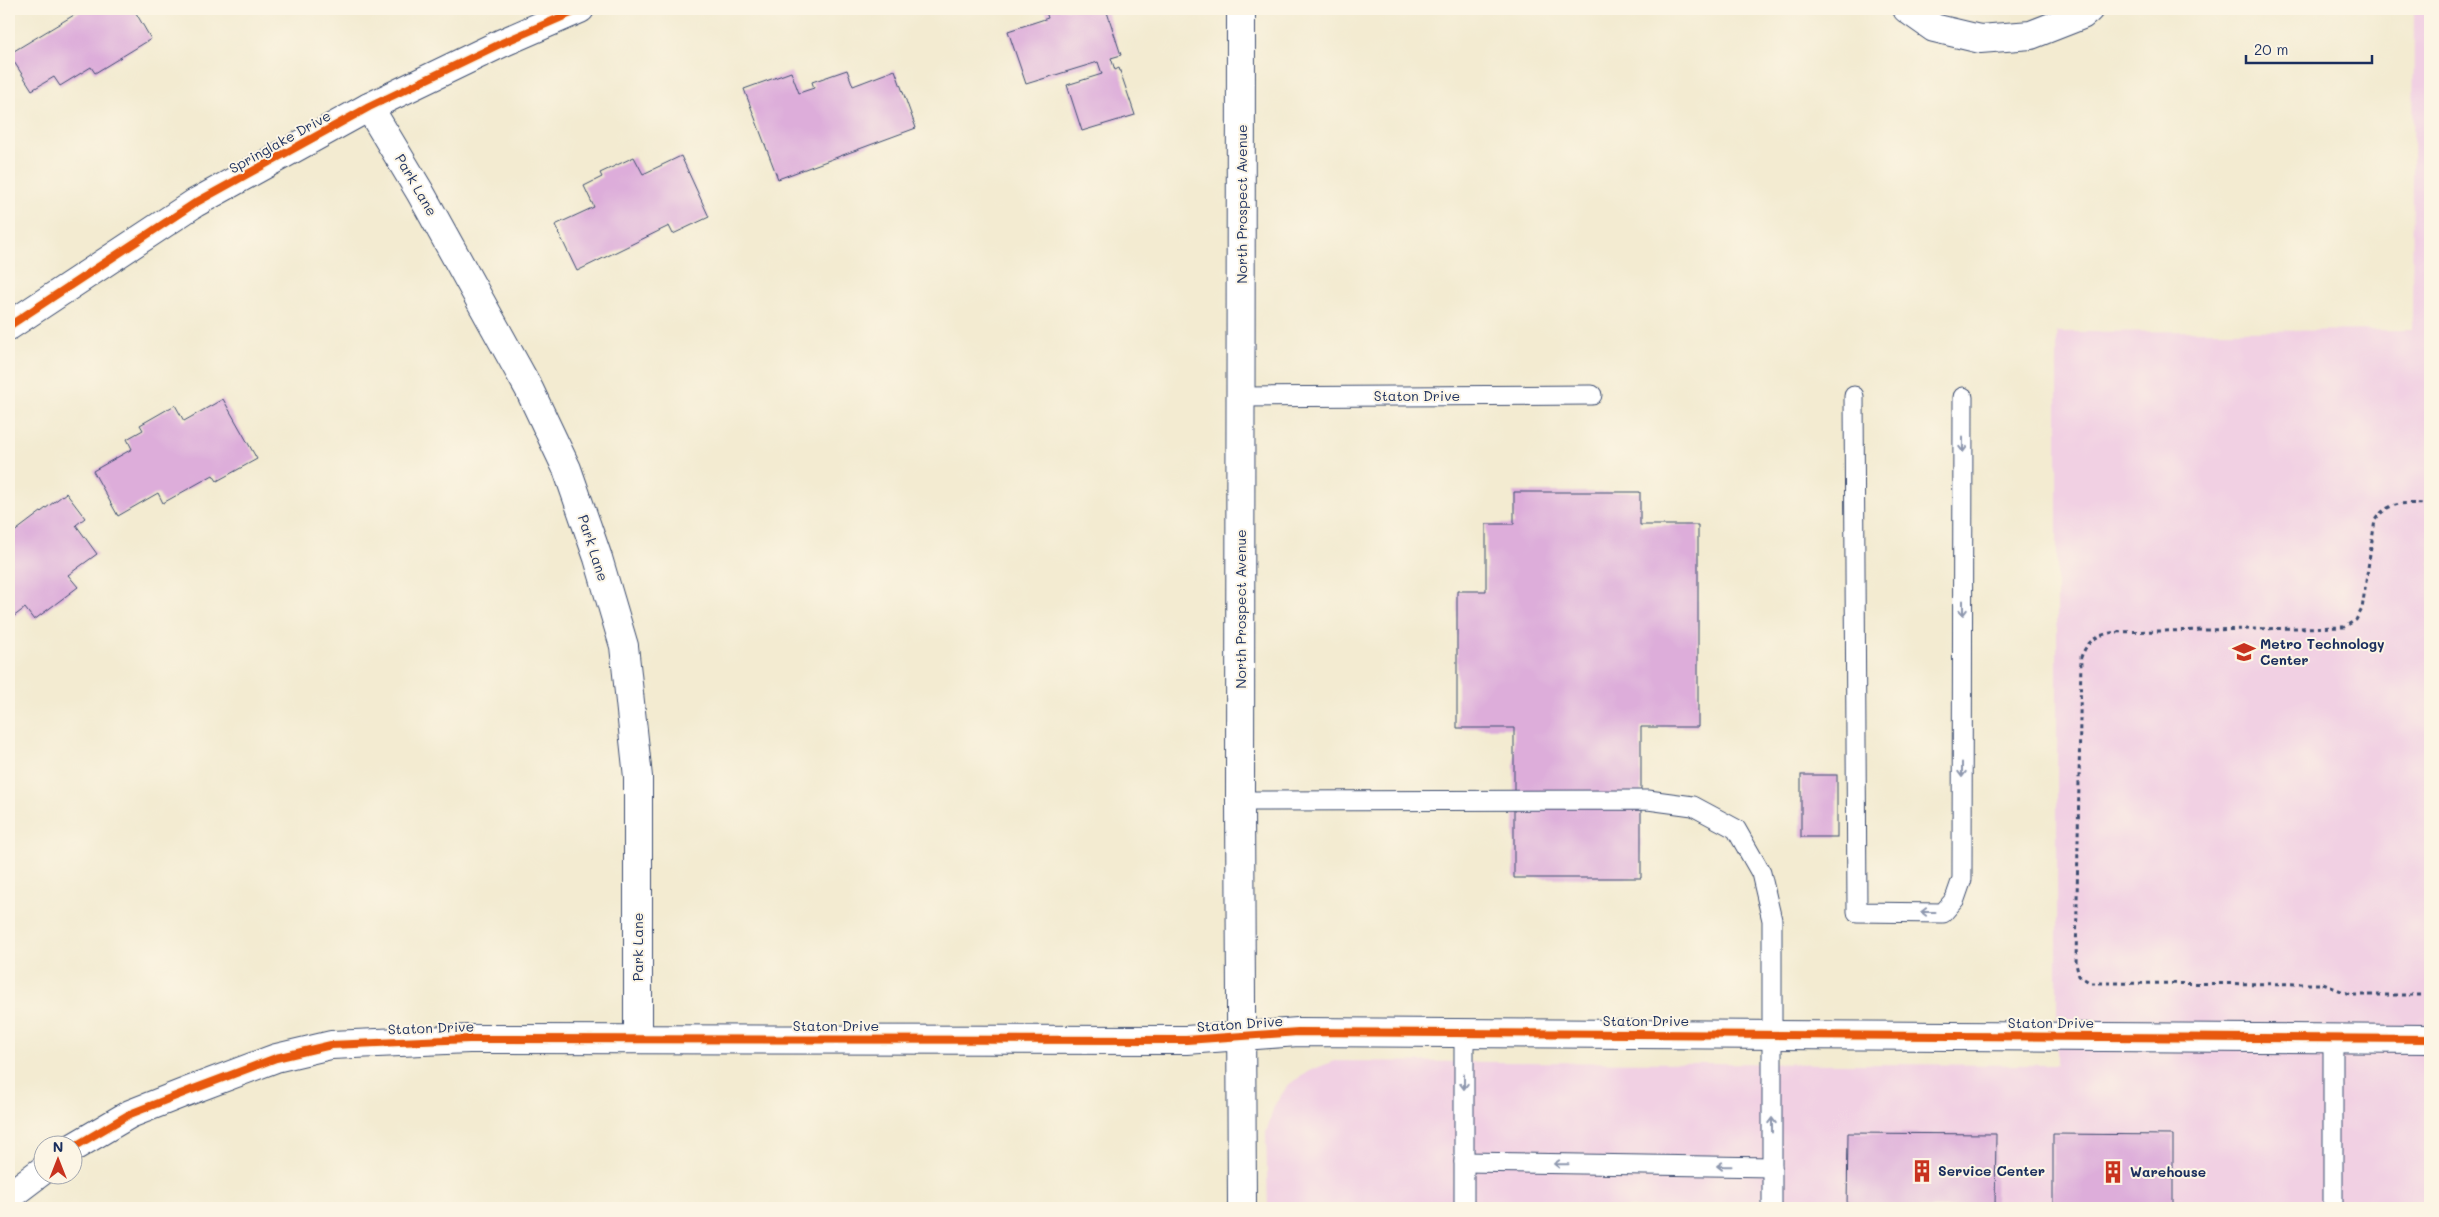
<svg xmlns="http://www.w3.org/2000/svg" width="2439" height="1217" font-family="Mali,sans-serif">
<rect width="100%" height="100%" fill="#fcf5e5"/>
<filter id="ink" filterUnits="userSpaceOnUse"><feTurbulence type="fractalNoise" baseFrequency=".02" numOctaves="2"/><feDisplacementMap in="SourceGraphic" scale="10" xChannelSelector="R" yChannelSelector="G"/><feConvolveMatrix kernelMatrix="1 2 1 2 8 2 1 2 1" color-interpolation-filters="sRGB"/></filter>
<filter id="wash" filterUnits="userSpaceOnUse"><feTurbulence type="fractalNoise" baseFrequency=".0096" numOctaves="4" result="noise"/><feDisplacementMap in="SourceGraphic" scale="20" xChannelSelector="R" yChannelSelector="G"/><feGaussianBlur stdDeviation="1.12" result="paint"/><feColorMatrix in="noise" values="0 0 0 0 0 0 0 0 0 0 0 0 0 0 0 0 0 1.4 0 .05"/><feComposite in="paint" operator="in"/></filter>
<g filter="url(#wash)">
<rect width="100%" height="100%" fill="#f3ebd1"/>
<polygon fill="#f1d0e3" points="2414,9 2430,9 2430,1208 1268,1208 1266,1133 1274,1106 1288,1085 1309,1071 1334,1061 2057,1065 2057,332 2412,330"/>
<g id="blocks">
<g fill="#ddadda">
<polygon points="84,9 144,9 136,13 151,39 95,73 91,67 60,86 54,77 32,90 9,54"/>
<polygon points="1045,9 1106,9 1121,55 1111,58 1115,70 1119,68 1135,115 1082,131 1067,85 1102,74 1098,62 1026,84 1008,31 1048,18"/>
<polygon points="847,70 853,86 895,70 916,128 778,179 744,89 791,72 799,93 814,88 812,82"/>
<polygon points="681,156 709,217 673,234 669,226 577,271 555,225 594,207 584,186 602,177 600,173 634,157 643,174"/>
<polygon points="223,399 257,459 217,481 213,475 163,503 158,493 118,516 93,471 132,449 127,439 143,430 140,425 175,405 184,421"/>
<polygon points="1514,492 1640,492 1640,525 1698,525 1698,727 1641,727 1641,878 1514,878 1514,728 1457,728 1457,591 1486,591 1486,524 1514,524"/>
<polygon points="66,493 85,518 76,525 97,554 68,575 78,587 34,620 25,608 9,620 9,536"/>
<rect x="1801" y="775" width="36" height="62"/>
<polygon points="1848,1133 1996,1134 1995,1208 1847,1208"/>
<polygon points="2053,1134 2173,1135 2173,1208 2053,1208"/>
</g>
</g>
</g>
<g filter="url(#ink)">
<use href="#blocks" fill-opacity="0" stroke="#3b4b6f" stroke-width="1"/>
<g fill="none" stroke-linecap="round" stroke-linejoin="round">
<defs>
<g id="lane">
<polyline points="1854,396 1857,912 1943,913 1955,899 1962,879 1963,397"/>
<polyline points="1242,397 1592,395"/>
<polyline points="1240,801 1648,800 1693,806 1736,829 1761,873 1772,920 1772,1208"/>
<polyline points="1464,1034 1464,1208"/>
<polyline points="1464,1162 1772,1167"/>
<polyline points="2333,1208 2333,1038"/>
</g>
<g id="street">
<polyline points="1907,9 1934,28 1980,39 2031,35 2082,15 2089,9"/>
<polyline points="369,107 420,192 529,389 567,469 598,558 624,646 638,777 638,1038"/>
<polyline points="72,1148 130,1114 191,1090 276,1058 331,1045 469,1039 1186,1040 1298,1032 2430,1039"/>
<polyline points="9,1196 42,1171"/>
</g>
<g id="secondary">
<polyline points="1241,9 1240,801 1242,1208"/>
<polyline points="9,326 195,203 369,107 502,43 580,9"/>
</g>
</defs>
<use href="#lane" stroke="#3b4b6f" stroke-width="21"/>
<use href="#street" stroke="#3b4b6f" stroke-width="30"/>
<use href="#secondary" stroke="#3b4b6f" stroke-width="30"/>
<path stroke="#3b4b6f" stroke-width="3" stroke-dasharray="4 4" stroke-linecap="butt" d="M2430,504C2407,504 2390,499 2375,520L2362,609L2356,620L2344,627L2115,632C2097,635 2088,640 2081,657L2076,964L2079,976L2091,983L2323,984L2352,995H2430"/>
<use href="#lane" stroke="#fff" stroke-width="19"/>
<use href="#street" stroke="#fff" stroke-width="28"/>
<use href="#secondary" stroke="#fff" stroke-width="28"/>
<defs>
<g id="cycleway">
<polyline points="9,326 195,203 369,107 502,43 580,9"/>
<polyline points="72,1148 130,1114 191,1090 276,1058 331,1045 469,1039 1186,1040 1298,1032 2430,1039"/>
</g>
</defs>
<use href="#cycleway" stroke="#fcf5e5" stroke-width="11"/>
<use href="#cycleway" stroke="#e8590c" stroke-width="8"/>
</g>
<defs><path id="oneway-shaft" d="M-6 0H5M1.5-3L5.5 0L1.5 3" fill="none" stroke-width="1.6" stroke-linecap="round" stroke-linejoin="round" transform="scale(1.25)"/></defs>
<g stroke="#8d97ae">
<use href="#oneway-shaft" transform="translate(1963 445) rotate(90)"/>
<use href="#oneway-shaft" transform="translate(1963 608) rotate(90)"/>
<use href="#oneway-shaft" transform="translate(1962 770) rotate(90)"/>
<use href="#oneway-shaft" transform="translate(1928 912) rotate(-180)"/>
<use href="#oneway-shaft" transform="translate(1464 1082) rotate(90)"/>
<use href="#oneway-shaft" transform="translate(1772 1125) rotate(-90)"/>
<use href="#oneway-shaft" transform="translate(1561 1164) rotate(-179)"/>
<use href="#oneway-shaft" transform="translate(1724 1166) rotate(-179)"/>
</g>
</g>
<defs>
<symbol id="school-bare" viewBox="-9 -9 18 18"><path d="M0-5L7-2L0 1L-7-2ZM-4 1L0 2.5L4 1V4Q0 6-4 4Z" fill="#c8321e" stroke="#fcf5e5" stroke-width="2.5" paint-order="stroke"/></symbol>
<symbol id="building-bare" viewBox="-9 -9 18 18"><path d="M-4-6H4V6H1V3H-1V6H-4ZM-2.5-4.3h1.7v1.8h-1.7ZM.8-4.3h1.7v1.8H.8ZM-2.5-1h1.7V.8h-1.7ZM.8-1h1.7V.8H.8Z" fill="#c8321e" stroke="#fcf5e5" stroke-width="2.5" paint-order="stroke"/></symbol>
</defs>
<g fill-rule="evenodd">
<use href="#school-bare" x="2228" y="636" width="32" height="32"/>
<use href="#building-bare" x="1906" y="1155" width="32" height="32"/>
<use href="#building-bare" x="2097" y="1156" width="32" height="32"/>
</g>
<g text-anchor="middle" stroke-width="4" stroke-linejoin="round" paint-order="stroke">
<g font-size="14" fill="#1b2f5e" stroke="#fcf5e5">
<text transform="translate(280 142) rotate(-29)" y="5">Springlake Drive</text>
<text transform="translate(416 185) rotate(60)" y="5">Park Lane</text>
<text transform="translate(1242 204) rotate(-90)" y="5">North Prospect Avenue</text>
<text x="1417" y="401">Staton Drive</text>
<text transform="translate(593 548) rotate(72)" y="5">Park Lane</text>
<text transform="translate(1241 609) rotate(-90)" y="5">North Prospect Avenue</text>
<text transform="translate(638 947) rotate(-90)" y="5">Park Lane</text>
<text x="1646" y="1026">Staton Drive</text>
<text x="2051" y="1028">Staton Drive</text>
<text transform="translate(1240 1024) rotate(-4)" y="5">Staton Drive</text>
<text x="836" y="1031">Staton Drive</text>
<text transform="translate(431 1028) rotate(-2)" y="5">Staton Drive</text>
</g>
<g font-size="14" font-weight="bold" fill="#1b2f5e" stroke="#fcf5e5" text-anchor="start">
<text x="2260" y="649">Metro Technology<tspan x="2260" dy="16">Center</tspan></text>
<text x="1938" y="1176">Service Center</text>
<text x="2130" y="1177">Warehouse</text>
</g>
</g>
<rect width="2439" height="1217" fill="none" stroke="#fcf5e5" stroke-width="30"/>
<g transform="translate(58 1160)"><circle r="24" fill="#fcf5e5" stroke="#a2a6af"/>
<path d="M0-4L9 19L0 12L-9 19Z" fill="#c8321e"/>
<text y="-8" font-size="14" font-weight="bold" text-anchor="middle" fill="#1b2f5e">N</text>
</g>
<path d="M2246 55v8h126v-8" fill="none" stroke="#1b2f5e" stroke-width="2.5"/>
<text x="2254" y="55" font-size="15" fill="#1b2f5e" stroke="#fcf5e5" stroke-width="4" paint-order="stroke">20 m</text>
</svg>
